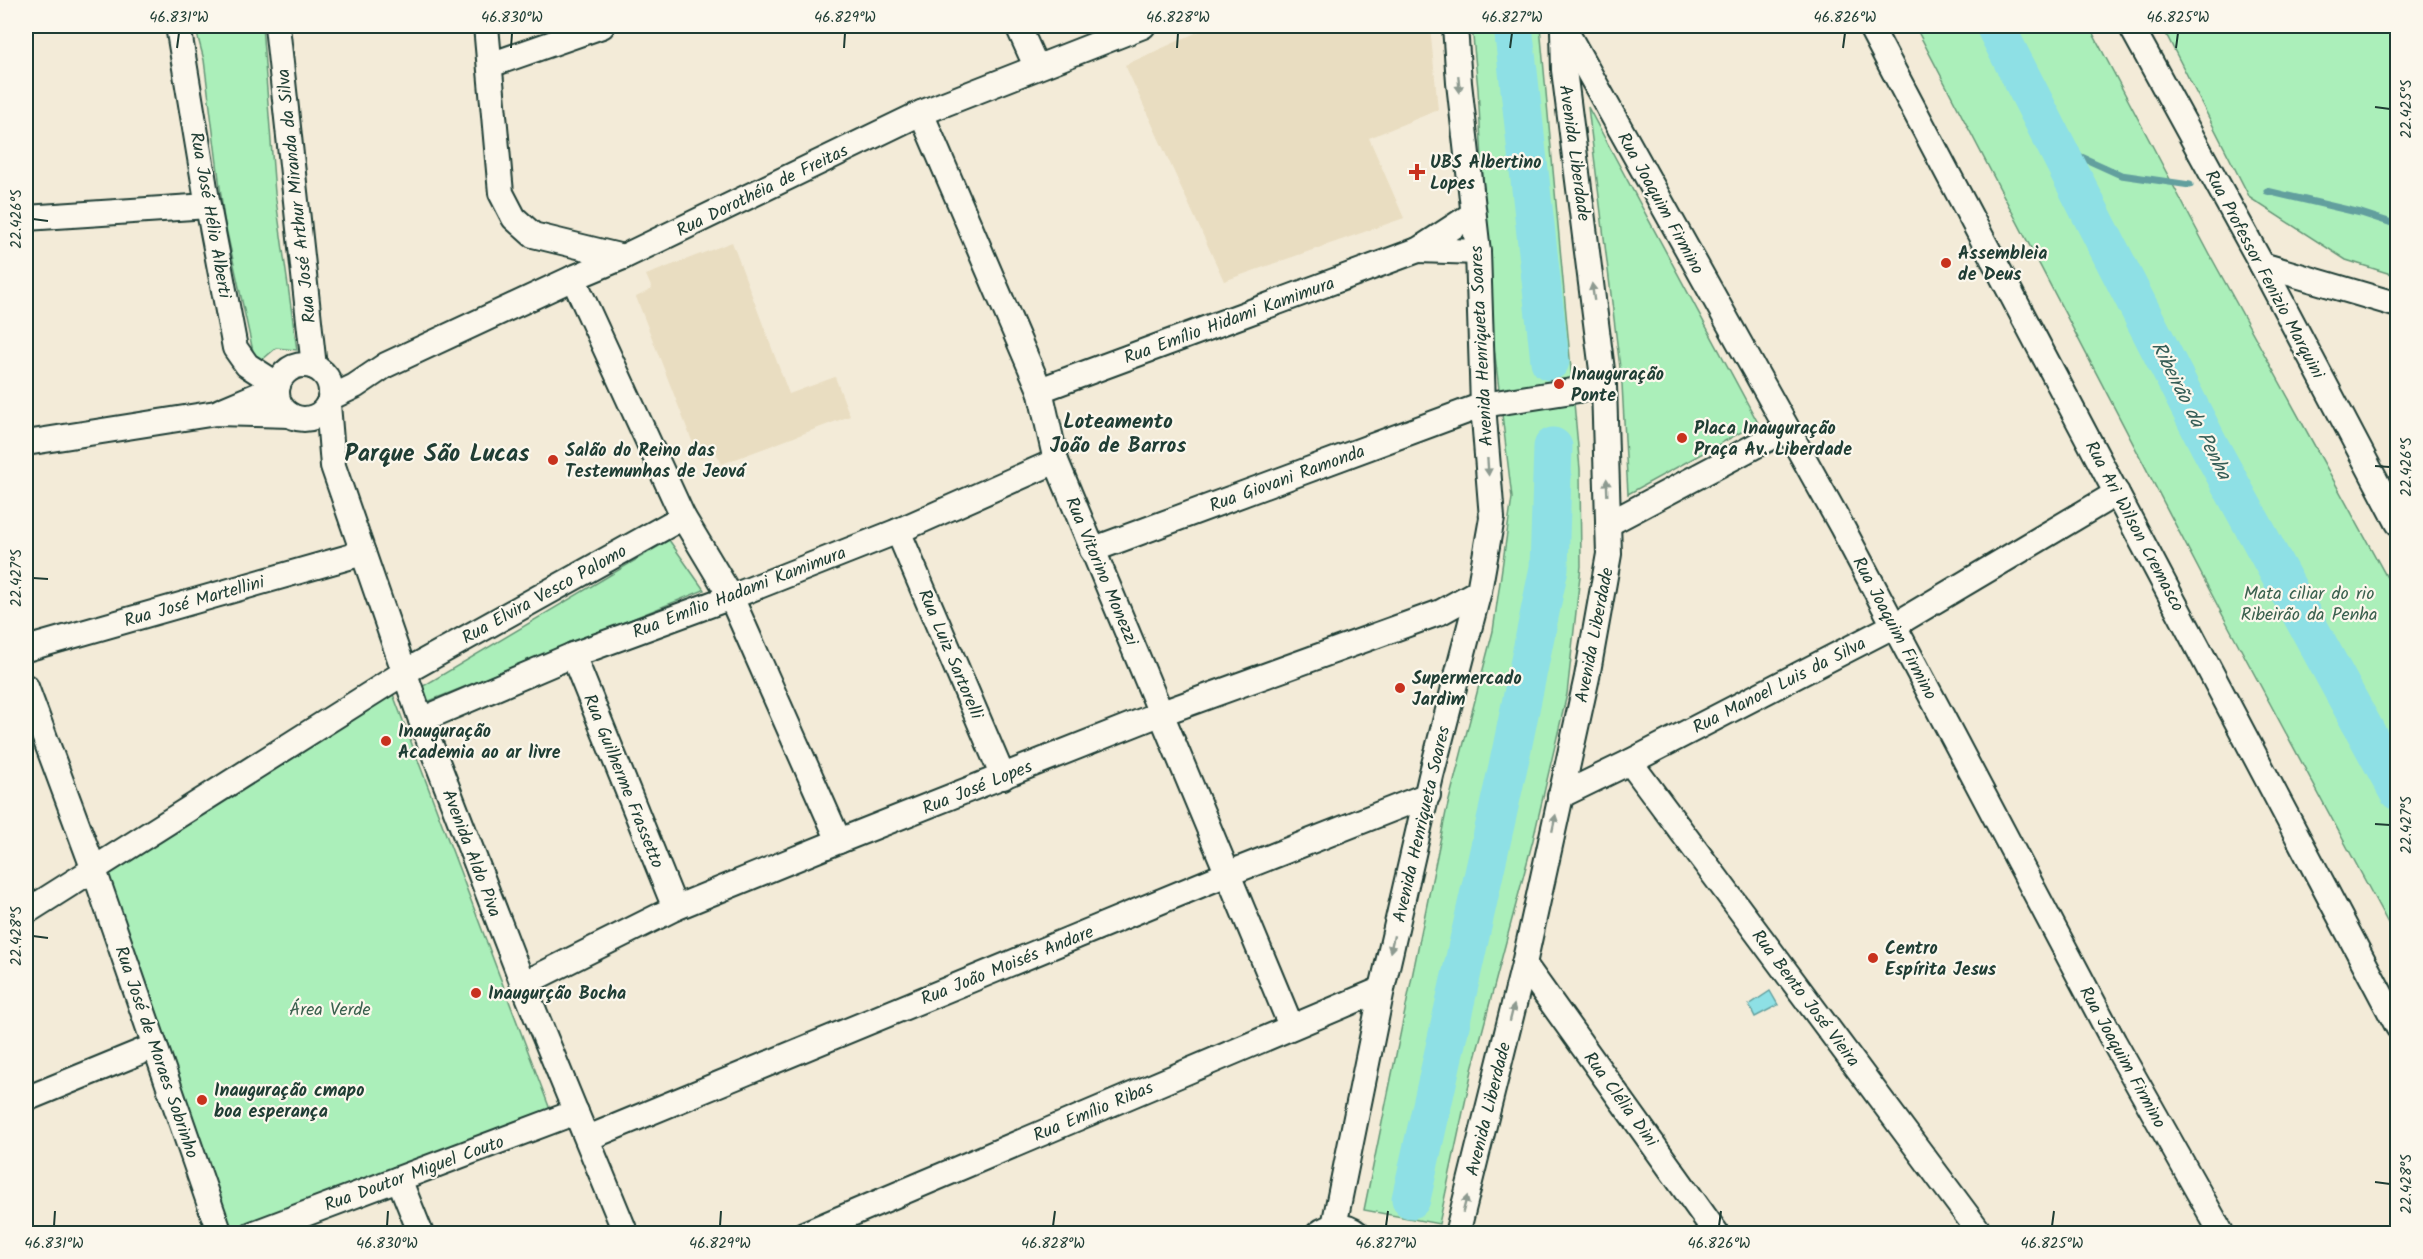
<svg xmlns="http://www.w3.org/2000/svg" width="2423" height="1259" font-family="Kalam,sans-serif">
<rect width="100%" height="100%" fill="#f3ebd8"/>
<filter id="ink" filterUnits="userSpaceOnUse"><feTurbulence type="fractalNoise" baseFrequency=".0167" numOctaves="2"/><feDisplacementMap in="SourceGraphic" scale="12" xChannelSelector="R" yChannelSelector="G"/><feConvolveMatrix kernelMatrix="1 2 1 2 8 2 1 2 1" color-interpolation-filters="sRGB"/></filter>
<g filter="url(#ink)">
<g fill="#e9ddc1">
<polygon points="1211,26 1430,26 1438,110 1369,138 1404,218 1224,281 1125,65"/>
<polygon points="732,242 789,394 835,377 850,416 722,464 716,453 699,459 636,297 652,289 646,275"/>
</g>
<g fill="#abefba" stroke="#659677" stroke-width="1.5">
<polygon points="195,26 262,26 275,193 297,350 276,348 256,365 224,219 204,60"/>
<polygon points="1472,26 1540,26 1580,469 1581,566 1567,694 1533,840 1472,1070 1439,1224 1364,1210 1446,812 1493,631 1512,498 1491,322 1478,89"/>
<polygon points="1915,26 2089,26 2210,255 2397,596 2397,940 2222,614"/>
<polygon points="2162,26 2397,26 2397,276 2346,260 2250,198"/>
<polygon points="1588,107 1758,423 1628,494 1622,384"/>
<polygon points="669,540 704,590 422,704 415,691"/>
<polygon points="388,681 551,1112 227,1233 104,874"/>
</g>
<polygon fill="#8ee0e5" stroke="#629f9e" stroke-width="1.5" points="1770,991 1778,1005 1755,1017 1749,1005"/>
<g fill="none" stroke-linecap="round" stroke-linejoin="round">
<g stroke="#629f9e" stroke-width="7">
<polyline points="2057,146 2121,175 2190,185"/>
<polyline points="2267,191 2361,213 2398,225"/>
</g>
<g stroke="#8ee0e5" stroke-width="39">
<polyline points="1513,26 1550,361"/>
<polyline points="1995,26 2209,445 2398,791"/>
<polyline points="1411,1199 1511,753 1549,568 1553,447"/>
</g>
<defs>
<g id="street">
<polyline points="178,26 208,206 235,348 247,365 278,385"/>
<polyline points="277,26 314,367"/>
<polyline points="486,26 501,193 514,218 533,235 623,257"/>
<polyline points="1018,26 1036,66"/>
<polyline points="1563,26 1842,527 2114,1042 2222,1234"/>
<polyline points="1870,26 2398,1027"/>
<polyline points="2131,26 2262,265 2398,523"/>
<polyline points="490,65 602,26"/>
<polyline points="921,113 1040,390 1056,461 1291,1026"/>
<polyline points="26,218 208,206"/>
<polyline points="1418,250 1478,252"/>
<polyline points="2262,265 2398,305"/>
<polyline points="573,278 683,517 731,597 839,841"/>
<circle cx="304" cy="392" r="27"/>
<polyline points="1040,390 1418,250 1473,214"/>
<polyline points="330,398 355,386 386,365 573,278 623,257 921,113 1143,26"/>
<polyline points="328,404 333,466 421,720 523,984 626,1234"/>
<polyline points="220,411 277,387"/>
<polyline points="26,443 216,413 290,415"/>
<polyline points="1608,524 1787,429"/>
<polyline points="898,531 1003,777"/>
<polyline points="1092,550 1483,405 1604,386"/>
<polyline points="26,649 363,553"/>
<polyline points="573,655 675,908"/>
<polyline points="26,687 94,870 220,1234"/>
<polyline points="421,720 573,655 731,597 898,531 1056,461"/>
<polyline points="1630,762 1981,1234"/>
<polyline points="1560,796 1630,762 1893,626 2117,493"/>
<polyline points="26,912 405,672 683,517"/>
<polyline points="1524,964 1717,1234"/>
<polyline points="523,984 675,908 839,841 1162,713 1441,612 1479,591"/>
<polyline points="26,1099 155,1046"/>
<polyline points="588,1138 1227,874 1428,795"/>
<polyline points="399,1179 421,1234"/>
<polyline points="1334,1226 1382,989 1431,776 1479,591 1492,518 1483,405 1478,252 1459,83 1455,26"/>
<polyline points="252,1234 576,1112"/>
<polyline points="804,1234 1382,989"/>
<path d="M1318,1234C1330,1224 1346,1224 1358,1234"/>
<polyline points="1457,1234 1524,964 1587,677 1609,554 1604,386 1564,70 1563,31"/>
</g>
</defs>
<use href="#street" stroke="#1f3d34" stroke-width="28"/>
<use href="#street" stroke="#fbf7ec" stroke-width="24"/>
</g>
<defs><path id="oneway-solid" d="M-6-.8H1V-3.2L6.5 0L1 3.2V.8H-6Z" transform="scale(1.5)"/></defs>
<g fill="#8d9a90">
<use href="#oneway-solid" transform="translate(1459 84) rotate(85)"/>
<use href="#oneway-solid" transform="translate(1593 292) rotate(-98)"/>
<use href="#oneway-solid" transform="translate(1488 467) rotate(86)"/>
<use href="#oneway-solid" transform="translate(1607 487) rotate(-92)"/>
<use href="#oneway-solid" transform="translate(1554 823) rotate(-78)"/>
<use href="#oneway-solid" transform="translate(1392 944) rotate(103)"/>
<use href="#oneway-solid" transform="translate(1512 1013) rotate(-76)"/>
<use href="#oneway-solid" transform="translate(1465 1204) rotate(-75)"/>
</g>
</g>
<path fill="none" stroke="#1f3d34" stroke-width="2" d="M177,48L179,33M511,48L512,33M844,48L845,33M1177,48L1178,33M1510,48L1512,33M1843,48L1845,33M2176,48L2178,33M2375,107L2390,109M33,219L48,221M2375,466L2390,467M33,578L48,579M2375,824L2390,825M33,936L48,938M2375,1182L2390,1184M54,1226L55,1211M387,1226L388,1211M720,1226L721,1211M1053,1226L1055,1211M1386,1226L1388,1211M1719,1226L1721,1211M2052,1226L2054,1211"/>
<g fill="#c8321e" stroke="#fbf7ec" stroke-width="2">
<path d="M1414 163h6v6h6v6h-6v6h-6v-6h-6v-6h6z"/>
<circle cx="1946" cy="263" r="6"/>
<circle cx="1559" cy="384" r="6"/>
<circle cx="1682" cy="438" r="6"/>
<circle cx="553" cy="460" r="6"/>
<circle cx="1400" cy="688" r="6"/>
<circle cx="386" cy="741" r="6"/>
<circle cx="1873" cy="958" r="6"/>
<circle cx="476" cy="993" r="6"/>
<circle cx="202" cy="1100" r="6"/>
</g>
<g text-anchor="middle" stroke-width="4.5" stroke-linejoin="round" paint-order="stroke">
<g font-size="18" fill="#1f3d34" stroke="#fbf7ec">
<text transform="translate(1575 153) rotate(82)" y="6">Avenida Liberdade</text>
<text transform="translate(762 190) rotate(-26)" y="6">Rua Dorothéia de Freitas</text>
<text transform="translate(296 196) rotate(-96)" y="6">Rua José Arthur Miranda da Silva</text>
<text transform="translate(1661 203) rotate(61)" y="6">Rua Joaquim Firmino</text>
<text transform="translate(211 215) rotate(80)" y="6">Rua José Hélio Alberti</text>
<text transform="translate(2265 274) rotate(62)" y="6">Rua Professor Fenizio Marquini</text>
<text transform="translate(1229 320) rotate(-20)" y="6">Rua Emílio Hidami Kamimura</text>
<text transform="translate(1481 346) rotate(-93)" y="6">Avenida Henriqueta Soares</text>
<text transform="translate(1287 478) rotate(-20)" y="6">Rua Giovani Ramonda</text>
<text transform="translate(2135 526) rotate(62)" y="6">Rua Ari Wilson Cremasco</text>
<text transform="translate(1102 571) rotate(67)" y="6">Rua Vitorino Monezzi</text>
<text transform="translate(739 592) rotate(-21)" y="6">Rua Emílio Hadami Kamimura</text>
<text transform="translate(544 594) rotate(-29)" y="6">Rua Elvira Vesco Palomo</text>
<text transform="translate(194 601) rotate(-16)" y="6">Rua José Martellini</text>
<text transform="translate(1895 628) rotate(62)" y="6">Rua Joaquim Firmino</text>
<text transform="translate(1594 635) rotate(-79)" y="6">Avenida Liberdade</text>
<text transform="translate(951 654) rotate(67)" y="6">Rua Luiz Sartorelli</text>
<text transform="translate(1779 685) rotate(-27)" y="6">Rua Manoel Luis da Silva</text>
<text transform="translate(624 781) rotate(68)" y="6">Rua Guilherme Frassetto</text>
<text transform="translate(977 787) rotate(-22)" y="6">Rua José Lopes</text>
<text transform="translate(1421 824) rotate(-77)" y="6">Avenida Henriqueta Soares</text>
<text transform="translate(472 853) rotate(69)" y="6">Avenida Aldo Piva</text>
<text transform="translate(1007 965) rotate(-22)" y="6">Rua João Moisés Andare</text>
<text transform="translate(1806 998) rotate(53)" y="6">Rua Bento José Vieira</text>
<text transform="translate(157 1052) rotate(71)" y="6">Rua José de Moraes Sobrinho</text>
<text transform="translate(2123 1057) rotate(61)" y="6">Rua Joaquim Firmino</text>
<text transform="translate(1621 1099) rotate(54)" y="6">Rua Clélia Dini</text>
<text transform="translate(1488 1109) rotate(-76)" y="6">Avenida Liberdade</text>
<text transform="translate(1093 1111) rotate(-23)" y="6">Rua Emílio Ribas</text>
<text transform="translate(414 1173) rotate(-20)" y="6">Rua Doutor Miguel Couto</text>
</g>
<g font-size="18" font-weight="bold" fill="#1f3d34" stroke="#fbf7ec" text-anchor="start">
<text x="1430" y="168">UBS Albertino<tspan x="1430" dy="21">Lopes</tspan></text>
<text x="1958" y="259">Assembleia<tspan x="1958" dy="21">de Deus</tspan></text>
<text x="1571" y="380">Inauguração<tspan x="1571" dy="21">Ponte</tspan></text>
<text x="1694" y="434">Placa Inauguração<tspan x="1694" dy="21">Praça Av. Liberdade</tspan></text>
<text x="565" y="456">Salão do Reino das<tspan x="565" dy="21">Testemunhas de Jeová</tspan></text>
<text x="1412" y="684">Supermercado<tspan x="1412" dy="21">Jardim</tspan></text>
<text x="398" y="737">Inauguração<tspan x="398" dy="21">Academia ao ar livre</tspan></text>
<text x="1885" y="954">Centro<tspan x="1885" dy="21">Espírita Jesus</tspan></text>
<text x="488" y="999">Inaugurção Bocha</text>
<text x="214" y="1096">Inauguração cmapo<tspan x="214" dy="21">boa esperança</tspan></text>
</g>
<g font-size="18" fill="#3b614f" stroke="#fbf7ec">
<text x="2309" y="599">Mata ciliar do rio<tspan x="2309" dy="21">Ribeirão da Penha</tspan></text>
<text x="330" y="1015">Área Verde</text>
</g>
<g font-size="20" font-style="italic" fill="#355e57" stroke="#fbf7ec">
<text transform="translate(2192 410) rotate(63)" y="7">Ribeirão da Penha</text>
</g>
<g font-size="21" font-weight="bold" fill="#1f3d34" stroke="#fbf7ec">
<text x="1118" y="428">Loteamento<tspan x="1118" dy="24">João de Barros</tspan></text>
</g>
<g font-size="24" font-weight="bold" fill="#1f3d34" stroke="#fbf7ec">
<text x="437" y="461">Parque São Lucas</text>
</g>
</g>
<rect width="2423" height="1259" fill="none" stroke="#fbf7ec" stroke-width="66"/>
<rect x="33" y="33" width="2357" height="1193" fill="none" stroke="#1f3d34" stroke-width="2"/>
<g font-size="15" text-anchor="middle" fill="#1f3d34">
<text x="179" y="22">46.831°W</text>
<text x="512" y="22">46.830°W</text>
<text x="845" y="22">46.829°W</text>
<text x="1178" y="22">46.828°W</text>
<text x="1512" y="22">46.827°W</text>
<text x="1845" y="22">46.826°W</text>
<text x="2178" y="22">46.825°W</text>
<text transform="translate(2406 109) rotate(-90)" y="5">22.425°S</text>
<text transform="translate(16 219) rotate(-90)" y="5">22.426°S</text>
<text transform="translate(2406 467) rotate(-90)" y="5">22.426°S</text>
<text transform="translate(16 578) rotate(-90)" y="5">22.427°S</text>
<text transform="translate(2406 825) rotate(-90)" y="5">22.427°S</text>
<text transform="translate(16 936) rotate(-90)" y="5">22.428°S</text>
<text transform="translate(2406 1184) rotate(-90)" y="5">22.428°S</text>
<text x="54" y="1248">46.831°W</text>
<text x="387" y="1248">46.830°W</text>
<text x="720" y="1248">46.829°W</text>
<text x="1053" y="1248">46.828°W</text>
<text x="1386" y="1248">46.827°W</text>
<text x="1719" y="1248">46.826°W</text>
<text x="2052" y="1248">46.825°W</text>
</g>
</svg>
